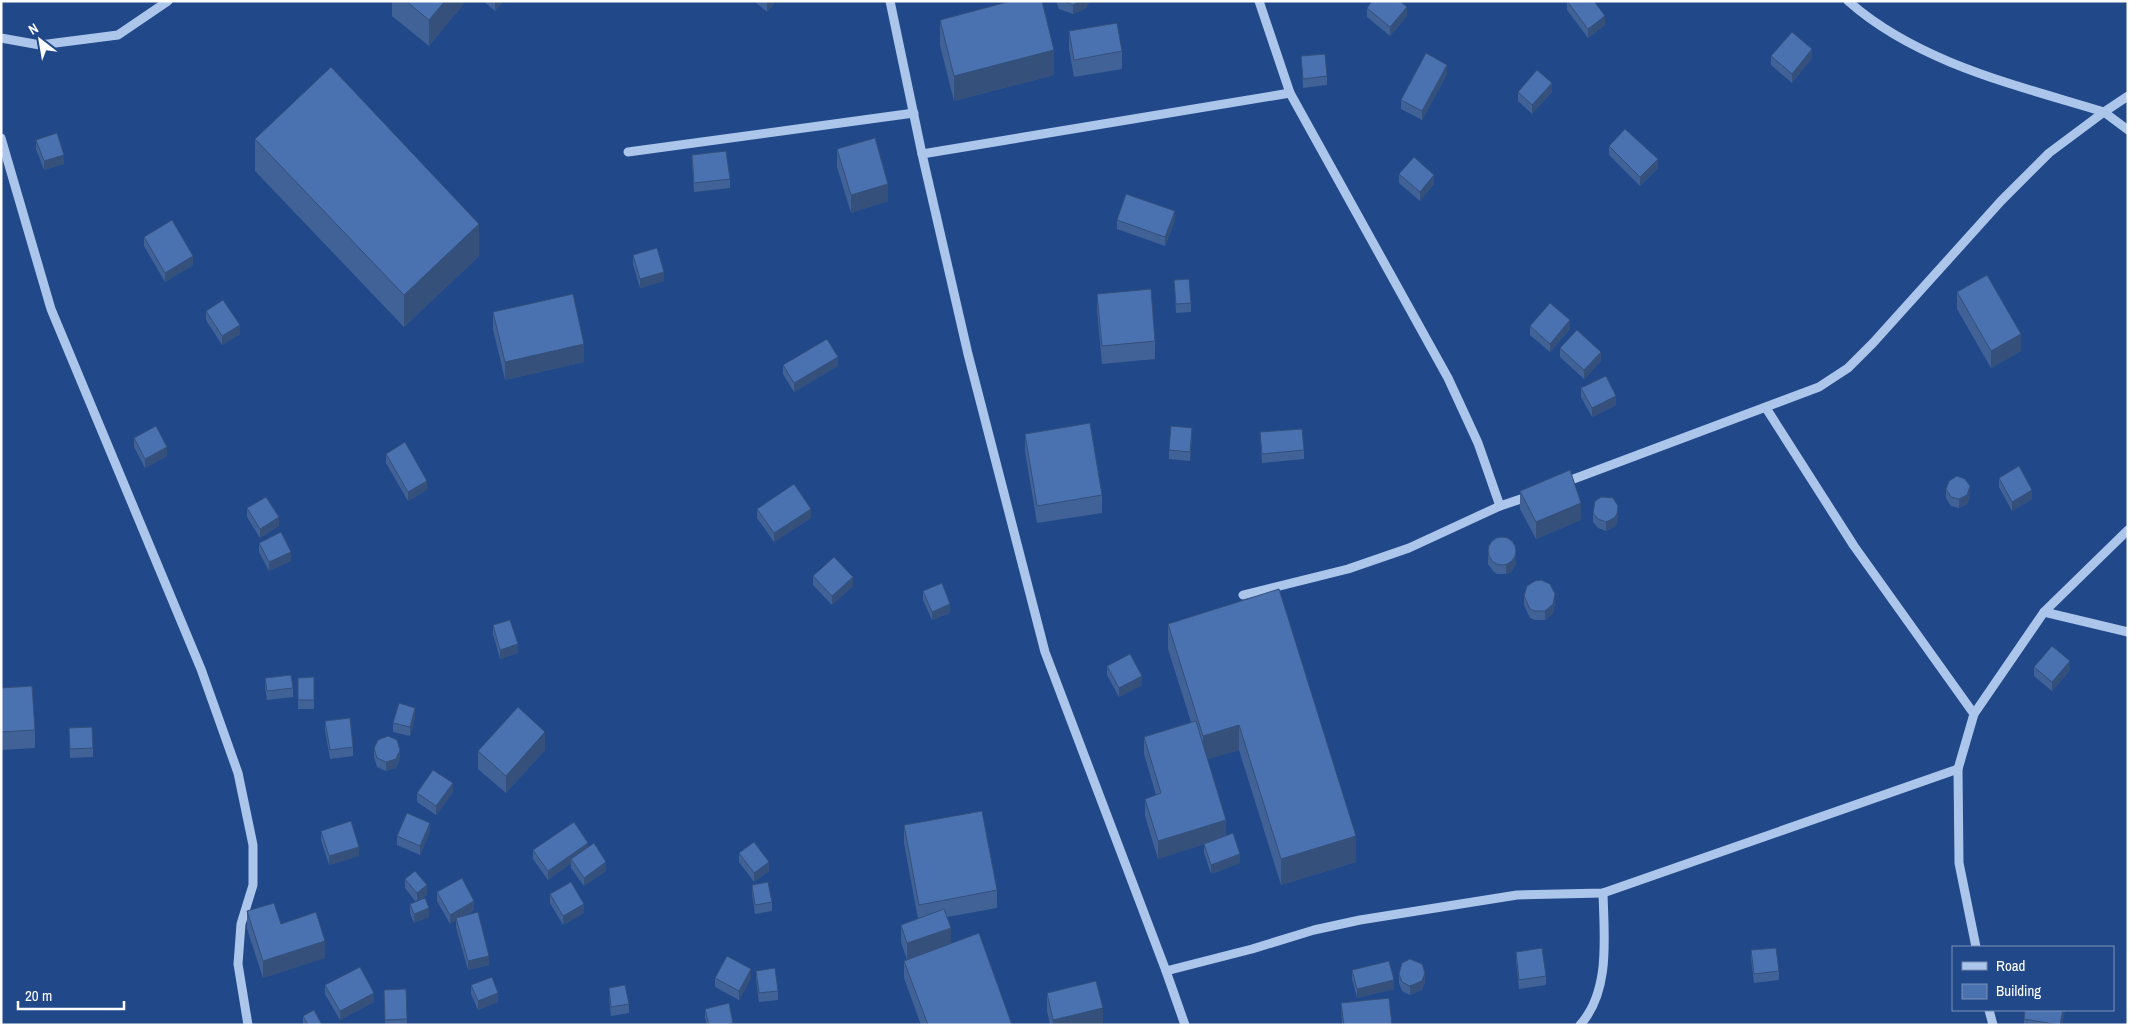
<svg xmlns="http://www.w3.org/2000/svg" width="2129" height="1026" font-family="'Archivo Narrow',sans-serif">
<rect width="100%" height="100%" fill="#214888"/>
<g fill="none" stroke-linecap="round" stroke-linejoin="round">
<g stroke="#acc5ea" stroke-width="9">
<polyline points="890,1 922,154 968,354 1045,652 1166,971 1185,1025"/>
<polyline points="1259,1 1290,93 1448,378 1478,443 1500,506"/>
<path d="M1848,1C1918,63 2016,85 2104,112L2128,96"/>
<polyline points="1,38 40,45 118,35 168,1"/>
<polyline points="1,138 51,309 201,669 238,773 253,845 253,885 241,924 238,964 248,1025"/>
<polyline points="628,152 914,113"/>
<polyline points="922,154 1290,93"/>
<polyline points="1766,408 1854,546 1974,714"/>
<polyline points="1563,483 1819,387 1848,368 1873,343 2001,201 2049,153 2104,112 2128,130"/>
<polyline points="1243,595 1348,569 1409,548 1500,506 1530,496"/>
<polyline points="2044,612 2128,632"/>
<polyline points="1976,947 1959,863 1958,769 1974,714 2044,612 2128,530"/>
<polyline points="1166,971 1252,949 1314,930 1360,920 1517,895 1603,893 1958,769"/>
<polyline points="1989,1010 1993,1025"/>
<path d="M1580,1025C1611,991 1604,935 1603,893"/>
</g>
</g>
<g fill="#406297">
<polygon points="392,1 466,1 429,46 392,16"/>
<polygon points="483,1 504,1 495,11"/>
<polygon points="754,1 776,1 767,12"/>
<polygon points="1056,1 1090,1 1086,8 1073,14 1059,9"/>
<polygon points="1567,1 1605,25 1588,38 1567,10"/>
<polygon points="1367,8 1407,16 1390,36 1367,17"/>
<polygon points="940,20 1054,75 954,101 940,45"/>
<polygon points="1069,31 1122,51 1122,69 1074,77 1069,49"/>
<polygon points="1301,56 1327,76 1327,85 1303,88"/>
<polygon points="1771,56 1812,58 1792,83 1771,65"/>
<polygon points="1447,74 1422,120 1401,109 1401,100"/>
<polygon points="1518,92 1552,92 1532,114 1518,101"/>
<polygon points="255,139 479,256 404,327 255,171"/>
<polygon points="36,140 64,164 44,170 36,149"/>
<polygon points="1609,146 1658,168 1640,186 1609,155"/>
<polygon points="837,149 888,201 851,213 837,167"/>
<polygon points="692,155 730,179 730,188 694,192 692,164"/>
<polygon points="1399,174 1434,184 1420,201 1399,183"/>
<polygon points="1117,220 1175,220 1165,246 1117,229"/>
<polygon points="144,237 193,265 165,282 144,246"/>
<polygon points="633,255 664,281 640,288 633,264"/>
<polygon points="1174,280 1191,303 1191,312 1176,313"/>
<polygon points="1957,292 2021,351 1991,368 1957,309"/>
<polygon points="1097,294 1155,341 1155,359 1102,364 1097,311"/>
<polygon points="206,311 240,334 222,345 206,320"/>
<polygon points="493,312 584,362 505,380 493,329"/>
<polygon points="1530,326 1570,329 1550,352 1530,335"/>
<polygon points="1560,348 1601,361 1584,379 1560,357"/>
<polygon points="783,365 838,366 794,392 783,374"/>
<polygon points="1581,388 1616,405 1592,417 1581,397"/>
<polygon points="1260,432 1304,450 1304,459 1262,463"/>
<polygon points="1025,434 1102,495 1102,513 1037,523 1025,451"/>
<polygon points="1192,437 1190,461 1169,459 1169,450"/>
<polygon points="134,438 167,456 145,468 134,447"/>
<polygon points="386,454 427,490 408,501 386,463"/>
<polygon points="1999,478 2032,499 2012,511 1999,487"/>
<polygon points="1946,489 1970,495 1967,504 1959,508 1951,506 1946,498"/>
<polygon points="1520,491 1581,520 1536,539 1520,509"/>
<polygon points="247,508 279,526 260,538 247,517"/>
<polygon points="757,509 811,518 774,542 757,518"/>
<polygon points="1593,513 1618,515 1617,523 1614,527 1606,531 1598,528 1593,522"/>
<polygon points="259,543 291,561 269,571 259,552"/>
<polygon points="1488,555 1516,564 1511,572 1506,574 1497,574 1493,571 1488,564"/>
<polygon points="813,576 853,586 832,605 813,585"/>
<polygon points="923,591 950,613 932,620 923,600"/>
<polygon points="1524,596 1555,603 1553,613 1545,620 1535,620 1530,618 1524,605"/>
<polygon points="1168,624 1356,862 1281,885 1239,750 1207,759 1226,836 1240,863 1211,874 1204,853 1204,844 1158,859 1145,816 1145,799 1156,795 1144,754 1144,737 1191,722 1168,649"/>
<polygon points="493,625 518,653 500,659 493,634"/>
<polygon points="1107,666 1142,685 1119,697 1107,675"/>
<polygon points="2034,667 2070,670 2052,691 2034,676"/>
<polygon points="314,677 314,709 298,709 298,678"/>
<polygon points="265,678 293,688 293,697 267,700 265,687"/>
<polygon points="1,688 35,730 35,748 1,750"/>
<polygon points="415,717 410,736 393,732 393,723"/>
<polygon points="325,721 353,747 353,756 330,759 325,730"/>
<polygon points="69,728 93,748 93,757 70,758"/>
<polygon points="374,748 400,759 396,768 386,771 377,767 374,757"/>
<polygon points="545,750 506,793 478,769 478,751"/>
<polygon points="453,792 436,815 417,802 417,793"/>
<polygon points="904,825 997,890 997,908 947,917 951,943 1012,1025 921,1025 904,978 904,961 907,960 901,942 901,925 918,919 904,843"/>
<polygon points="321,831 359,856 329,865 321,840"/>
<polygon points="430,832 420,855 397,845 397,836"/>
<polygon points="588,847 606,871 584,886 571,868 571,863 548,880 533,859 533,850"/>
<polygon points="739,853 769,871 754,882 739,862"/>
<polygon points="405,879 427,894 419,901 429,917 414,923 410,913 410,904 416,902 405,888"/>
<polygon points="752,885 772,902 772,911 755,914 752,894"/>
<polygon points="437,892 474,910 464,916 489,965 468,970 456,927 456,920 450,924 437,901"/>
<polygon points="550,894 584,913 563,925 550,903"/>
<polygon points="247,911 281,924 325,958 263,978 247,929"/>
<polygon points="1751,950 1779,971 1779,980 1754,983 1751,959"/>
<polygon points="1516,952 1546,976 1546,985 1519,989 1516,961"/>
<polygon points="1352,970 1394,989 1357,998 1352,979"/>
<polygon points="756,971 778,991 778,1000 759,1002 756,980"/>
<polygon points="1399,974 1425,982 1422,990 1410,995 1402,991 1399,983"/>
<polygon points="715,978 751,978 739,1000 715,987"/>
<polygon points="325,985 374,1002 340,1020 325,994"/>
<polygon points="471,985 498,1002 478,1010 471,994"/>
<polygon points="609,988 629,1004 629,1013 611,1016 609,997"/>
<polygon points="406,989 407,1025 385,1025 384,990"/>
<polygon points="1047,993 1103,1025 1050,1025 1047,1011"/>
<polygon points="1341,1003 1392,1025 1342,1025"/>
<polygon points="705,1009 733,1025 707,1025 705,1018"/>
<polygon points="2025,1010 2065,1010 2062,1025 2024,1025 2024,1019"/>
<polygon points="303,1016 322,1025 303,1025"/>
</g>
<g fill="#34507b">
<polygon points="445,1 466,1 429,46 429,20"/>
<polygon points="495,1 504,1 495,11"/>
<polygon points="767,1 776,1 767,12"/>
<polygon points="1080,1 1090,1 1086,8 1073,14 1073,5"/>
<polygon points="1407,7 1407,16 1390,36 1390,27"/>
<polygon points="1605,16 1605,25 1588,38 1588,29"/>
<polygon points="1812,49 1812,58 1792,83 1792,74"/>
<polygon points="1054,50 1054,75 954,101 954,76"/>
<polygon points="1447,65 1447,74 1422,120 1422,111"/>
<polygon points="1552,83 1552,92 1532,114 1532,105"/>
<polygon points="64,155 64,164 44,170 44,161"/>
<polygon points="1658,159 1658,168 1640,186 1640,177"/>
<polygon points="1434,175 1434,184 1420,201 1420,192"/>
<polygon points="888,184 888,201 851,213 851,195"/>
<polygon points="1175,211 1175,220 1165,246 1165,237"/>
<polygon points="479,224 479,256 404,327 404,295"/>
<polygon points="193,256 193,265 165,282 165,273"/>
<polygon points="664,272 664,281 640,288 640,279"/>
<polygon points="1570,320 1570,329 1550,352 1550,344"/>
<polygon points="240,325 240,334 222,345 222,336"/>
<polygon points="2021,334 2021,351 1991,368 1991,351"/>
<polygon points="584,344 584,362 505,380 505,362"/>
<polygon points="1601,352 1601,361 1584,379 1584,370"/>
<polygon points="838,357 838,366 794,392 794,383"/>
<polygon points="1616,396 1616,405 1592,417 1592,408"/>
<polygon points="1192,428 1192,437 1190,461 1190,452"/>
<polygon points="167,447 167,456 145,468 145,459"/>
<polygon points="427,481 427,490 408,501 408,492"/>
<polygon points="1970,486 1970,495 1967,504 1959,508 1959,499"/>
<polygon points="2032,490 2032,499 2012,511 2012,502"/>
<polygon points="1581,503 1581,520 1536,539 1536,522"/>
<polygon points="1618,506 1617,523 1614,527 1606,531 1606,522"/>
<polygon points="811,509 811,518 774,542 774,533"/>
<polygon points="279,517 279,526 260,538 260,529"/>
<polygon points="291,552 291,561 269,571 269,562"/>
<polygon points="1516,555 1516,564 1511,572 1506,574 1506,565"/>
<polygon points="853,577 853,586 832,605 832,596"/>
<polygon points="1555,594 1555,603 1553,613 1545,620 1545,611"/>
<polygon points="950,604 950,613 932,620 932,612"/>
<polygon points="518,644 518,653 500,659 500,650"/>
<polygon points="2070,661 2070,670 2052,691 2052,682"/>
<polygon points="1142,676 1142,685 1119,697 1119,688"/>
<polygon points="415,708 415,717 410,736 410,727"/>
<polygon points="1239,725 1239,750 1203,761 1203,736"/>
<polygon points="545,732 545,750 506,793 506,776"/>
<polygon points="400,750 400,759 396,768 386,771 386,762"/>
<polygon points="453,783 453,792 436,815 436,806"/>
<polygon points="1226,820 1226,837 1158,859 1158,841"/>
<polygon points="430,823 430,832 420,855 420,846"/>
<polygon points="1356,836 1356,862 1281,885 1281,859"/>
<polygon points="588,843 588,852 571,859 571,863 548,880 548,871"/>
<polygon points="359,847 359,856 329,865 329,856"/>
<polygon points="1240,854 1240,863 1211,874 1211,865"/>
<polygon points="606,862 606,871 584,886 584,878"/>
<polygon points="769,862 769,871 754,882 754,873"/>
<polygon points="427,885 427,894 417,902 417,893"/>
<polygon points="474,901 474,910 457,920 456,918 456,920 450,924 450,915"/>
<polygon points="584,904 584,913 563,925 563,916"/>
<polygon points="429,908 429,917 414,923 414,914"/>
<polygon points="951,928 951,945 907,961 907,943"/>
<polygon points="325,941 325,958 263,978 263,961"/>
<polygon points="489,956 489,965 468,970 468,961"/>
<polygon points="751,969 751,978 739,1000 739,991"/>
<polygon points="1425,973 1425,982 1422,990 1410,995 1410,986"/>
<polygon points="1394,980 1394,989 1357,998 1357,989"/>
<polygon points="374,993 374,1002 340,1020 340,1011"/>
<polygon points="498,993 498,1002 478,1010 478,1001"/>
<polygon points="1103,1008 1103,1025 1053,1025 1053,1020"/>
<polygon points="2063,1010 2065,1010 2062,1025 2060,1025"/>
</g>
<g fill="#4a72b0" stroke="#34507b">
<polygon points="406,1 445,1 429,20"/>
<polygon points="1011,1 1042,1 1054,50 954,76 940,20"/>
<polygon points="1064,1 1080,1 1073,5"/>
<polygon points="1372,1 1400,1 1407,7 1390,27 1367,8"/>
<polygon points="1567,1 1594,1 1605,16 1588,29"/>
<polygon points="1117,23 1122,51 1074,60 1069,31"/>
<polygon points="1792,32 1812,49 1792,74 1771,56"/>
<polygon points="1426,53 1447,65 1422,111 1401,100"/>
<polygon points="1325,54 1327,76 1303,79 1301,56"/>
<polygon points="331,67 479,224 404,295 255,139"/>
<polygon points="1537,70 1552,83 1532,105 1518,92"/>
<polygon points="1625,129 1658,159 1640,177 1609,146"/>
<polygon points="57,133 64,155 44,161 36,140"/>
<polygon points="875,138 888,184 851,195 837,149"/>
<polygon points="726,151 730,179 694,183 692,155"/>
<polygon points="1414,157 1434,175 1420,192 1399,174"/>
<polygon points="1126,194 1175,211 1165,237 1117,220"/>
<polygon points="172,220 193,256 165,273 144,237"/>
<polygon points="657,248 664,272 640,279 633,255"/>
<polygon points="1987,275 2021,334 1991,351 1957,292"/>
<polygon points="1189,279 1191,303 1176,304 1174,280"/>
<polygon points="1151,289 1155,341 1102,346 1097,294"/>
<polygon points="573,294 584,344 505,362 493,312"/>
<polygon points="223,300 240,325 222,336 206,311"/>
<polygon points="1550,303 1570,320 1550,344 1530,326"/>
<polygon points="1577,330 1601,352 1584,370 1560,348"/>
<polygon points="827,339 838,357 794,383 783,365"/>
<polygon points="1606,376 1616,396 1592,408 1581,388"/>
<polygon points="1090,423 1102,495 1037,506 1025,434"/>
<polygon points="156,426 167,447 145,459 134,438"/>
<polygon points="1171,426 1192,428 1190,452 1169,450"/>
<polygon points="1302,429 1304,450 1262,454 1260,432"/>
<polygon points="405,442 427,481 408,492 386,454"/>
<polygon points="2019,466 2032,490 2012,502 1999,478"/>
<polygon points="1570,470 1581,503 1536,522 1520,491"/>
<polygon points="1957,476 1965,479 1970,486 1967,495 1959,499 1951,497 1946,489 1949,481"/>
<polygon points="794,484 811,509 774,533 757,509"/>
<polygon points="266,497 279,517 260,529 247,508"/>
<polygon points="1601,497 1613,498 1618,506 1617,514 1614,518 1606,522 1598,519 1593,513 1595,501"/>
<polygon points="281,532 291,552 269,562 259,543"/>
<circle cx="1502" cy="551" r="14"/>
<polygon points="834,557 853,577 832,596 813,576"/>
<polygon points="1541,580 1550,584 1555,594 1553,604 1545,611 1535,611 1530,609 1524,596 1527,586 1535,581"/>
<polygon points="942,583 950,604 932,612 923,591"/>
<polygon points="1279,589 1356,836 1281,859 1239,725 1203,736 1168,624"/>
<polygon points="510,620 518,644 500,650 493,625"/>
<polygon points="2052,646 2070,661 2052,682 2034,667"/>
<polygon points="1130,654 1142,676 1119,688 1107,666"/>
<polygon points="291,675 293,688 267,691 265,678"/>
<polygon points="314,677 314,700 298,700 298,678"/>
<polygon points="32,686 35,730 1,732 1,688"/>
<polygon points="399,703 415,708 410,727 393,723"/>
<polygon points="518,707 545,732 506,776 478,751"/>
<polygon points="350,718 353,747 330,750 325,721"/>
<polygon points="1196,721 1226,820 1158,841 1145,799 1161,793 1144,737"/>
<polygon points="92,727 93,748 70,749 69,728"/>
<polygon points="388,736 397,740 400,750 396,759 386,762 377,758 374,748 378,740"/>
<polygon points="433,770 453,783 436,806 417,793"/>
<polygon points="982,811 997,890 919,905 904,825"/>
<polygon points="407,813 430,823 420,846 397,836"/>
<polygon points="351,821 359,847 329,856 321,831"/>
<polygon points="574,822 588,843 548,871 533,850"/>
<polygon points="1233,833 1240,854 1211,865 1204,844"/>
<polygon points="754,842 769,862 754,873 739,853"/>
<polygon points="594,843 606,862 584,878 571,859"/>
<polygon points="415,871 427,885 417,893 405,879"/>
<polygon points="462,878 474,901 450,915 437,892"/>
<polygon points="571,882 584,904 563,916 550,894"/>
<polygon points="768,882 772,902 755,905 752,885"/>
<polygon points="425,898 429,908 414,914 410,904"/>
<polygon points="274,903 281,924 316,912 325,941 263,961 247,911"/>
<polygon points="944,909 951,928 907,943 901,925"/>
<polygon points="478,912 489,956 468,961 456,918"/>
<polygon points="979,933 1012,1025 928,1025 904,961"/>
<polygon points="1542,948 1546,976 1519,980 1516,952"/>
<polygon points="1776,948 1779,971 1754,974 1751,950"/>
<polygon points="727,956 751,969 739,991 715,978"/>
<polygon points="1410,959 1422,964 1425,973 1422,981 1410,986 1402,982 1399,974 1402,963"/>
<polygon points="1389,961 1394,980 1357,989 1352,970"/>
<polygon points="360,967 374,993 340,1011 325,985"/>
<polygon points="775,968 778,991 759,993 756,971"/>
<polygon points="492,977 498,993 478,1001 471,985"/>
<polygon points="1096,981 1103,1008 1053,1020 1047,993"/>
<polygon points="625,985 629,1004 611,1007 609,988"/>
<polygon points="406,989 407,1019 385,1020 384,990"/>
<polygon points="1389,998 1392,1025 1344,1025 1341,1003"/>
<polygon points="729,1003 733,1023 725,1025 709,1025 705,1009"/>
<polygon points="314,1010 322,1025 308,1025 303,1016"/>
<polygon points="2025,1010 2063,1010 2060,1025 2024,1019"/>
</g>
<rect width="2129" height="1026" fill="none" stroke="#ffffff" stroke-width="5"/>
<rect x="1952" y="946" width="162" height="65" fill="#214888" stroke="#7a91b8"/>
<rect x="1962" y="962" width="25" height="8" fill="#acc5ea" stroke="#7a91b8"/>
<text x="1996" y="971" font-size="15" fill="#ffffff">Road</text>
<rect x="1962" y="984" width="25" height="15" fill="#4a72b0" stroke="#7a91b8"/>
<text x="1996" y="996" font-size="15" fill="#ffffff">Building</text>
<g transform="translate(40 40) rotate(329)" stroke="#214888" stroke-width="4" paint-order="stroke">
<path d="M0-4L9 19L0 12L-9 19Z" fill="#ffffff"/>
<text y="-8" font-size="14" font-weight="bold" text-anchor="middle" fill="#ffffff">N</text>
</g>
<path d="M18 1001v8h106v-8" fill="none" stroke="#ffffff" stroke-width="2.5"/>
<text x="25" y="1001" font-size="15" fill="#ffffff" stroke="#214888" stroke-width="4" paint-order="stroke">20 m</text>
</svg>
